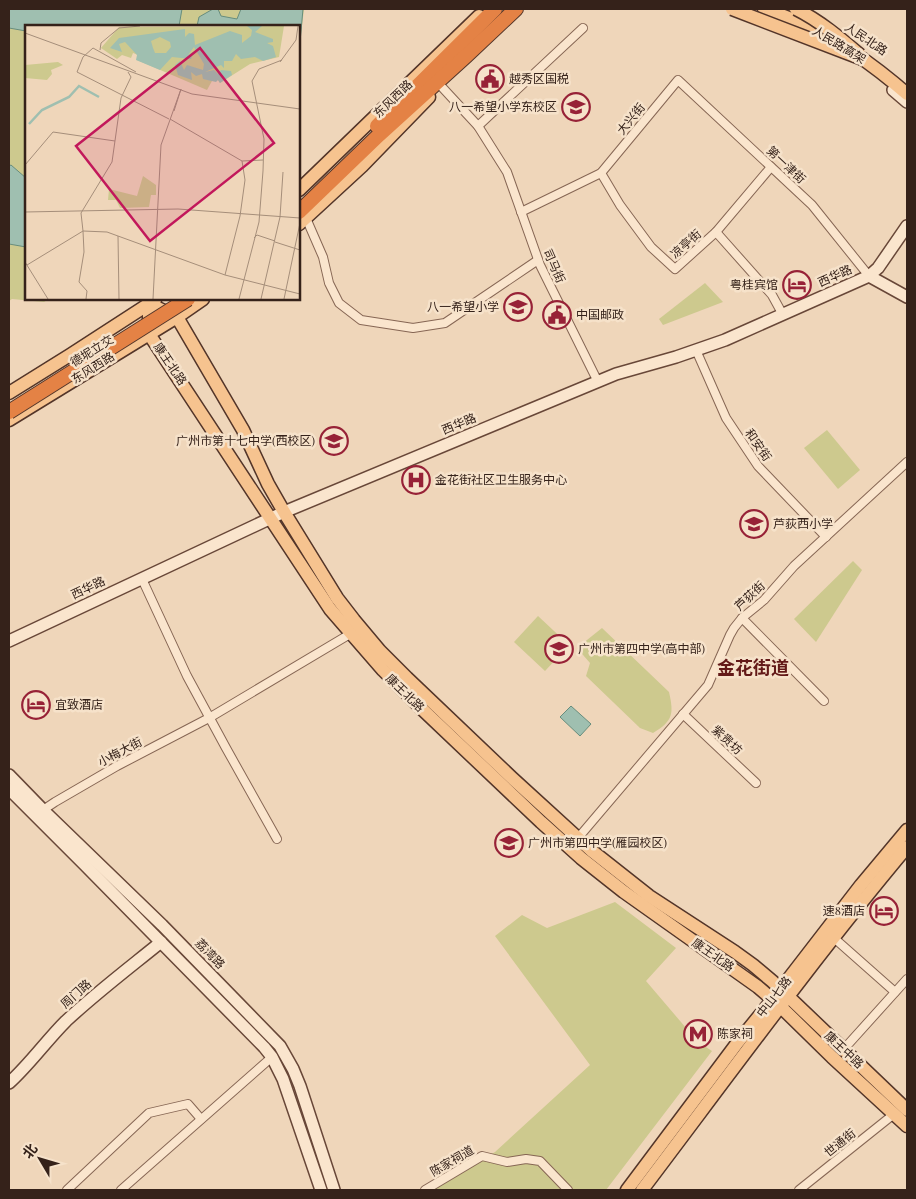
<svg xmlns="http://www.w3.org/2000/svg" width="916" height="1199" font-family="'Playfair Display','Noto Sans SC',serif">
<rect width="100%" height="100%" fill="#efd6ba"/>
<g fill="#cdc98e">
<polygon points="9,9 304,9 300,42 299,42 299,26 26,26 26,299 49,299 44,302 12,299 9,301"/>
<polygon points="705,283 723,302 663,325 659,319"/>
<polygon points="827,430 860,470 838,489 804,448"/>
<polygon points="853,561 862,570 816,642 794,619"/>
<polygon points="538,616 569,645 545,671 514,642"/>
<path d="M602,628L669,692C674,714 673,721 653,733L640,728L586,676L590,663L577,648Z"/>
<polygon points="615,902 676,948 646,981 698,1042 712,1051 606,1190 430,1190 495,1152 590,1065 495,936 522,915 547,928"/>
</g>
<g fill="#9fbfb0" stroke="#678d7d">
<polygon points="9,9 182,9 179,26 26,26 26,31 9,28"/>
<polygon points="213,9 218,9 221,16 237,19 241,9 303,9 300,42 299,42 299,26 197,26 199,17"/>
<polygon points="11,165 26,178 26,247 9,244 9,166"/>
<polygon points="571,706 591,724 580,736 560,717"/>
</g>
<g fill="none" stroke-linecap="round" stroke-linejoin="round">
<defs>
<g id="street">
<polyline points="440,85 478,126 507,172 540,265 598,382"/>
<polyline points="478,126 583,28"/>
<polyline points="601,173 620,205 651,247 675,269 716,232 771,167"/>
<polyline points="521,212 601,173 678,80 812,205 869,276"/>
<polyline points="306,218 323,257 329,283 339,303 361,320 413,328 445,323 538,260"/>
<polyline points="716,232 772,295 783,315"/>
<polyline points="696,350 726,418 758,466 826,537"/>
<polyline points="142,579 187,676 226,748 277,839"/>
<polyline points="742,618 824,701"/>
<polyline points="683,714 756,783"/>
<polyline points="43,810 55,802 117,766 209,718 350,634"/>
<polyline points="578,838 708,685 730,635 734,628 742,618 764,600 794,566 907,462"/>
<polyline points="834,938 895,992"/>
<polyline points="843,1050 907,979"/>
<polyline points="67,1190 149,1113 188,1104 201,1119"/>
<polyline points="121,1190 272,1057"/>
<polyline points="425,1190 482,1156 507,1162 526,1159 540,1161 568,1190"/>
<polyline points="799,1190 894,1114"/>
</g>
<g id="secondary">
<polyline points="893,90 907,102"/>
<polyline points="869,276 907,297"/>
<polyline points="9,641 284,512 616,374 676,357 725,340 869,276 878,268 907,226"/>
<polyline points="9,775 43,810 162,925 280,1046 293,1069 300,1086 334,1190"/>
<polyline points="9,789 85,865 264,1047 272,1057 283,1079 321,1190"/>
<path d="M9,1083C30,1064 46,1041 66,1021C96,993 129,968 161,942"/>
</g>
<g id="primary">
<path d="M764,9C777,13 789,18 801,23C840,41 875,66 907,94"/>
<polyline points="299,190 479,16"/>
<polyline points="299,224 362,166 429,97"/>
<polyline points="149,304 149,334 330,609 383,670 422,709 541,822 581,858 624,892 758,987 780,1006 832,1057 907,1126"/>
<polyline points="149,304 177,317 243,430 268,484 284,512 337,598 354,620 380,651 407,678 512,778 592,851 649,896 735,952 753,965 772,981 907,1110"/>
<polyline points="9,393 70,355 155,300"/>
<polyline points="9,420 177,317 203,299"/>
<polyline points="627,1190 738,1042 773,999 861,885 907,830"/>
<path d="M642,1190C729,1075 814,958 907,847"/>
</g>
<g id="highway">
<polyline points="377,126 495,9"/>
<polyline points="299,212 379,135 466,56 516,9"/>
</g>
</defs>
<use href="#street" stroke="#866654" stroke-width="10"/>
<use href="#secondary" stroke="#684738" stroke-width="14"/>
<use href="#primary" stroke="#533529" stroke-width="15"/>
<use href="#highway" stroke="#533529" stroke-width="16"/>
<use href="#street" stroke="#fae5cd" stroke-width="8"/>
<use href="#secondary" stroke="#fae5cd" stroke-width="11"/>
<use href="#primary" stroke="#f6c38f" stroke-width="12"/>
<use href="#highway" stroke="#e48245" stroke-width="14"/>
<defs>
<g id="primary-bridge">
<polyline points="732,9 865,60"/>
<path d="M796,9C820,21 840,38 860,55"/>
</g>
<polyline id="highway-bridge" points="9,412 188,299"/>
</defs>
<use href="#primary-bridge" stroke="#533529" stroke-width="15" stroke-linecap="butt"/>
<use href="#highway-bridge" stroke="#533529" stroke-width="16" stroke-linecap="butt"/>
<use href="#primary-bridge" stroke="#f6c38f" stroke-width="12"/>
<use href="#highway-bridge" stroke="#e48245" stroke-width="14"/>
</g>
<defs>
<symbol id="civic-ring" viewBox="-11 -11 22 22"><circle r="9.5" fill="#f6e2ca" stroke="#972237" stroke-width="1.5"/><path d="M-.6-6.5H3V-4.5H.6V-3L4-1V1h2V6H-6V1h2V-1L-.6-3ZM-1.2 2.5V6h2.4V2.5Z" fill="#972237"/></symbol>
<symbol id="school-ring" viewBox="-11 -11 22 22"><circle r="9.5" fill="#f6e2ca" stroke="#972237" stroke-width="1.5"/><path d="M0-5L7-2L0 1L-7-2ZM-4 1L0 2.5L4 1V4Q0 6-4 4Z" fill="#972237"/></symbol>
<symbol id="hotel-ring" viewBox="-11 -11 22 22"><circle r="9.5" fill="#f6e2ca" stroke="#972237" stroke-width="1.5"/><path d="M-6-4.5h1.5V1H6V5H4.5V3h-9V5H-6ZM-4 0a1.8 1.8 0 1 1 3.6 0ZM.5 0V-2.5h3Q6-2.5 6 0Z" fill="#972237"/></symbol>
<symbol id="hospital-ring" viewBox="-11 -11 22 22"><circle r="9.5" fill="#f6e2ca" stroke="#972237" stroke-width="1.5"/><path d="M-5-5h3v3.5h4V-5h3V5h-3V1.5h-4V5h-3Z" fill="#972237"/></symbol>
<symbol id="metro-ring" viewBox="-11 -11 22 22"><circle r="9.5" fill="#f6e2ca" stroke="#972237" stroke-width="1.5"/><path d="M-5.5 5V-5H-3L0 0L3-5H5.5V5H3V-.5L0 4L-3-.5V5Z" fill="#972237"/></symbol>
</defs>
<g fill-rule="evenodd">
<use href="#civic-ring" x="474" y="63" width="32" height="32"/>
<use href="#school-ring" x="560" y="91" width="32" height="32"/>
<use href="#hotel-ring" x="781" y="269" width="32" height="32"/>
<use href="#school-ring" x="502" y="291" width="32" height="32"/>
<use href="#civic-ring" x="541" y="299" width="32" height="32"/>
<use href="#school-ring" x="318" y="425" width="32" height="32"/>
<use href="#hospital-ring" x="400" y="464" width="32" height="32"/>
<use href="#school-ring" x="738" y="508" width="32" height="32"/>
<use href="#school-ring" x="543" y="633" width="32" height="32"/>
<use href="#hotel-ring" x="20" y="689" width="32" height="32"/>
<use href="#school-ring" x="493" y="827" width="32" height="32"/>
<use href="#hotel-ring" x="868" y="895" width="32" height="32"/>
<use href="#metro-ring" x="682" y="1018" width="32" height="32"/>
</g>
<g text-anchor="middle" stroke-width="5" stroke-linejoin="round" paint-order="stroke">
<g font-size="12" fill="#35221a" stroke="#f6e2ca">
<text transform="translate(866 39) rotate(34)" y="4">人民北路</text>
<text transform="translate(839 45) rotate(31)" y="4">人民路高架</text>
<text transform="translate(393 99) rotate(-44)" y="4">东风西路</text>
<text transform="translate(631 119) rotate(-51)" y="4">大兴街</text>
<text transform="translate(786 165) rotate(43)" y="4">第一津街</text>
<text transform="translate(686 244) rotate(-42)" y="4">凉亭街</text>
<text transform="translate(554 266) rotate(66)" y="4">司马街</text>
<text transform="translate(835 276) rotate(-24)" y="4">西华路</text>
<text transform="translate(92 351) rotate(-32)" y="4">德坭立交</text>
<text transform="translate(170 364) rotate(56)" y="4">康王北路</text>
<text transform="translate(93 368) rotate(-32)" y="4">东风西路</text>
<text transform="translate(459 424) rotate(-22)" y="4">西华路</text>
<text transform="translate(758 445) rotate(55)" y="4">和安街</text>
<text transform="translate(88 588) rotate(-25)" y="4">西华路</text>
<text transform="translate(750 596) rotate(-43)" y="4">芦荻街</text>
<text transform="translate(405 693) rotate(44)" y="4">康王北路</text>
<text transform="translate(727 740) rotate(43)" y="4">紫贵坊</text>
<text transform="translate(120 752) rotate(-28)" y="4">小梅大街</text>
<text transform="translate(210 954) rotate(46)" y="4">荔湾路</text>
<text transform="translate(713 955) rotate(35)" y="4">康王北路</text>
<text transform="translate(76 994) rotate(-42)" y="4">周门路</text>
<text transform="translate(774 997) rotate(-52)" y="4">中山七路</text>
<text transform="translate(844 1050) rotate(43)" y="4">康王中路</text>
<text transform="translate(840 1143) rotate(-39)" y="4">世通街</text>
<text transform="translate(452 1161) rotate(-30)" y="4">陈家祠道</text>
</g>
<g font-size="12" fill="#35221a" stroke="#f6e2ca" text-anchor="start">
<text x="509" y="83">越秀区国税</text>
<text x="557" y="111" text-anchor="end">八一希望小学东校区</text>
<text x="778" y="289" text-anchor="end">粤桂宾馆</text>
<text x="499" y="311" text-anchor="end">八一希望小学</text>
<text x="576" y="319">中国邮政</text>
<text x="315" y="445" text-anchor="end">广州市第十七中学(西校区)</text>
<text x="435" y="484">金花街社区卫生服务中心</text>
<text x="773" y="528">芦荻西小学</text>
<text x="578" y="653">广州市第四中学(高中部)</text>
<text x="55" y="709">宜致酒店</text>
<text x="528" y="847">广州市第四中学(雁园校区)</text>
<text x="865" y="915" text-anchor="end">速8酒店</text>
<text x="717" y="1038">陈家祠</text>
</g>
<g font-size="18" font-weight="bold" fill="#631a18" stroke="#f6e2ca">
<text x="753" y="674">金花街道</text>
</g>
</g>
<g transform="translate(25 25)">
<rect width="275" height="275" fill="#efd6ba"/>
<path d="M259,1L254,32L225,39L195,58L193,55L187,56L182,65L112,35L113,30L108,28L106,33L97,30L92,34L76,23L94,2ZM33,37L38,40L26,45L27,49L22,55L0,53V40ZM118,151L131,160V170H126L124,182L95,183L91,175H83L84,164L112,171Z" fill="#cdc98e"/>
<path d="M222,1H237L230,7L248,14V17L242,18L248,21L251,32L238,36L230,32L216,34L211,29L207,36H199V43L196,40L180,47L189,45L193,49L196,45L206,46L207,50L195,58L193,55L191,57L178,54L177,49L171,51L166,47L167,55L153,50L150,40L155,36L159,45L162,40L178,45L179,39L169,22L163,30L168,27L166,34L147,32L135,45L111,35L112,30L100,17L94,19L97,27L85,23L94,13L160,4V12L164,8L169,9L170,20L205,6L217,10V18L226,11L227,5ZM135,12L145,17L146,22L141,28H130L128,23L126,16Z" fill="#9fbfb0" fill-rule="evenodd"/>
<path fill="none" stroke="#9fbfb0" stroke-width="2.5" d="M4,99L17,85L44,72L54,61L74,72"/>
<path fill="none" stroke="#a58e7a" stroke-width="1" d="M0,8L167,69L275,84M75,25L76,18L94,3L115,1M255,37L271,15L273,1M111,47L68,23L58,32L52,47L144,94M149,86L156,64M145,94L217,136L238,135M0,140L28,107L90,116M0,187L153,184L275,193M58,206L82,207L200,250L275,269M58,206L56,188L87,137L96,73L106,52L103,47M93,211L94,274M229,213L232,210L250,216M250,217L275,225M0,237L23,274M2,240L58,206L59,227L54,257L62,266L61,274M200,250L215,191L220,155L217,136M128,274L136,120L156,64M214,274L234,197L238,146L239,114L227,56L234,44L257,35M236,274L255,192L258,147M259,274L275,198"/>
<path fill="#c2185b" fill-opacity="0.15" stroke="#c2185b" stroke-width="2.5" d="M175,23L249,118L125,216L51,121Z"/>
<rect width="275" height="275" fill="none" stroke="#35221a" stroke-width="2.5"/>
</g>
<rect width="916" height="1199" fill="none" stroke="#35221a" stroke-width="20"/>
<g transform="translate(40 1159) rotate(308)" stroke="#f6e2ca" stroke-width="4" paint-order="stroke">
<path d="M0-4L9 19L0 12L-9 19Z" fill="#35221a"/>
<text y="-8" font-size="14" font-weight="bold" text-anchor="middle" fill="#35221a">北</text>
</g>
</svg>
